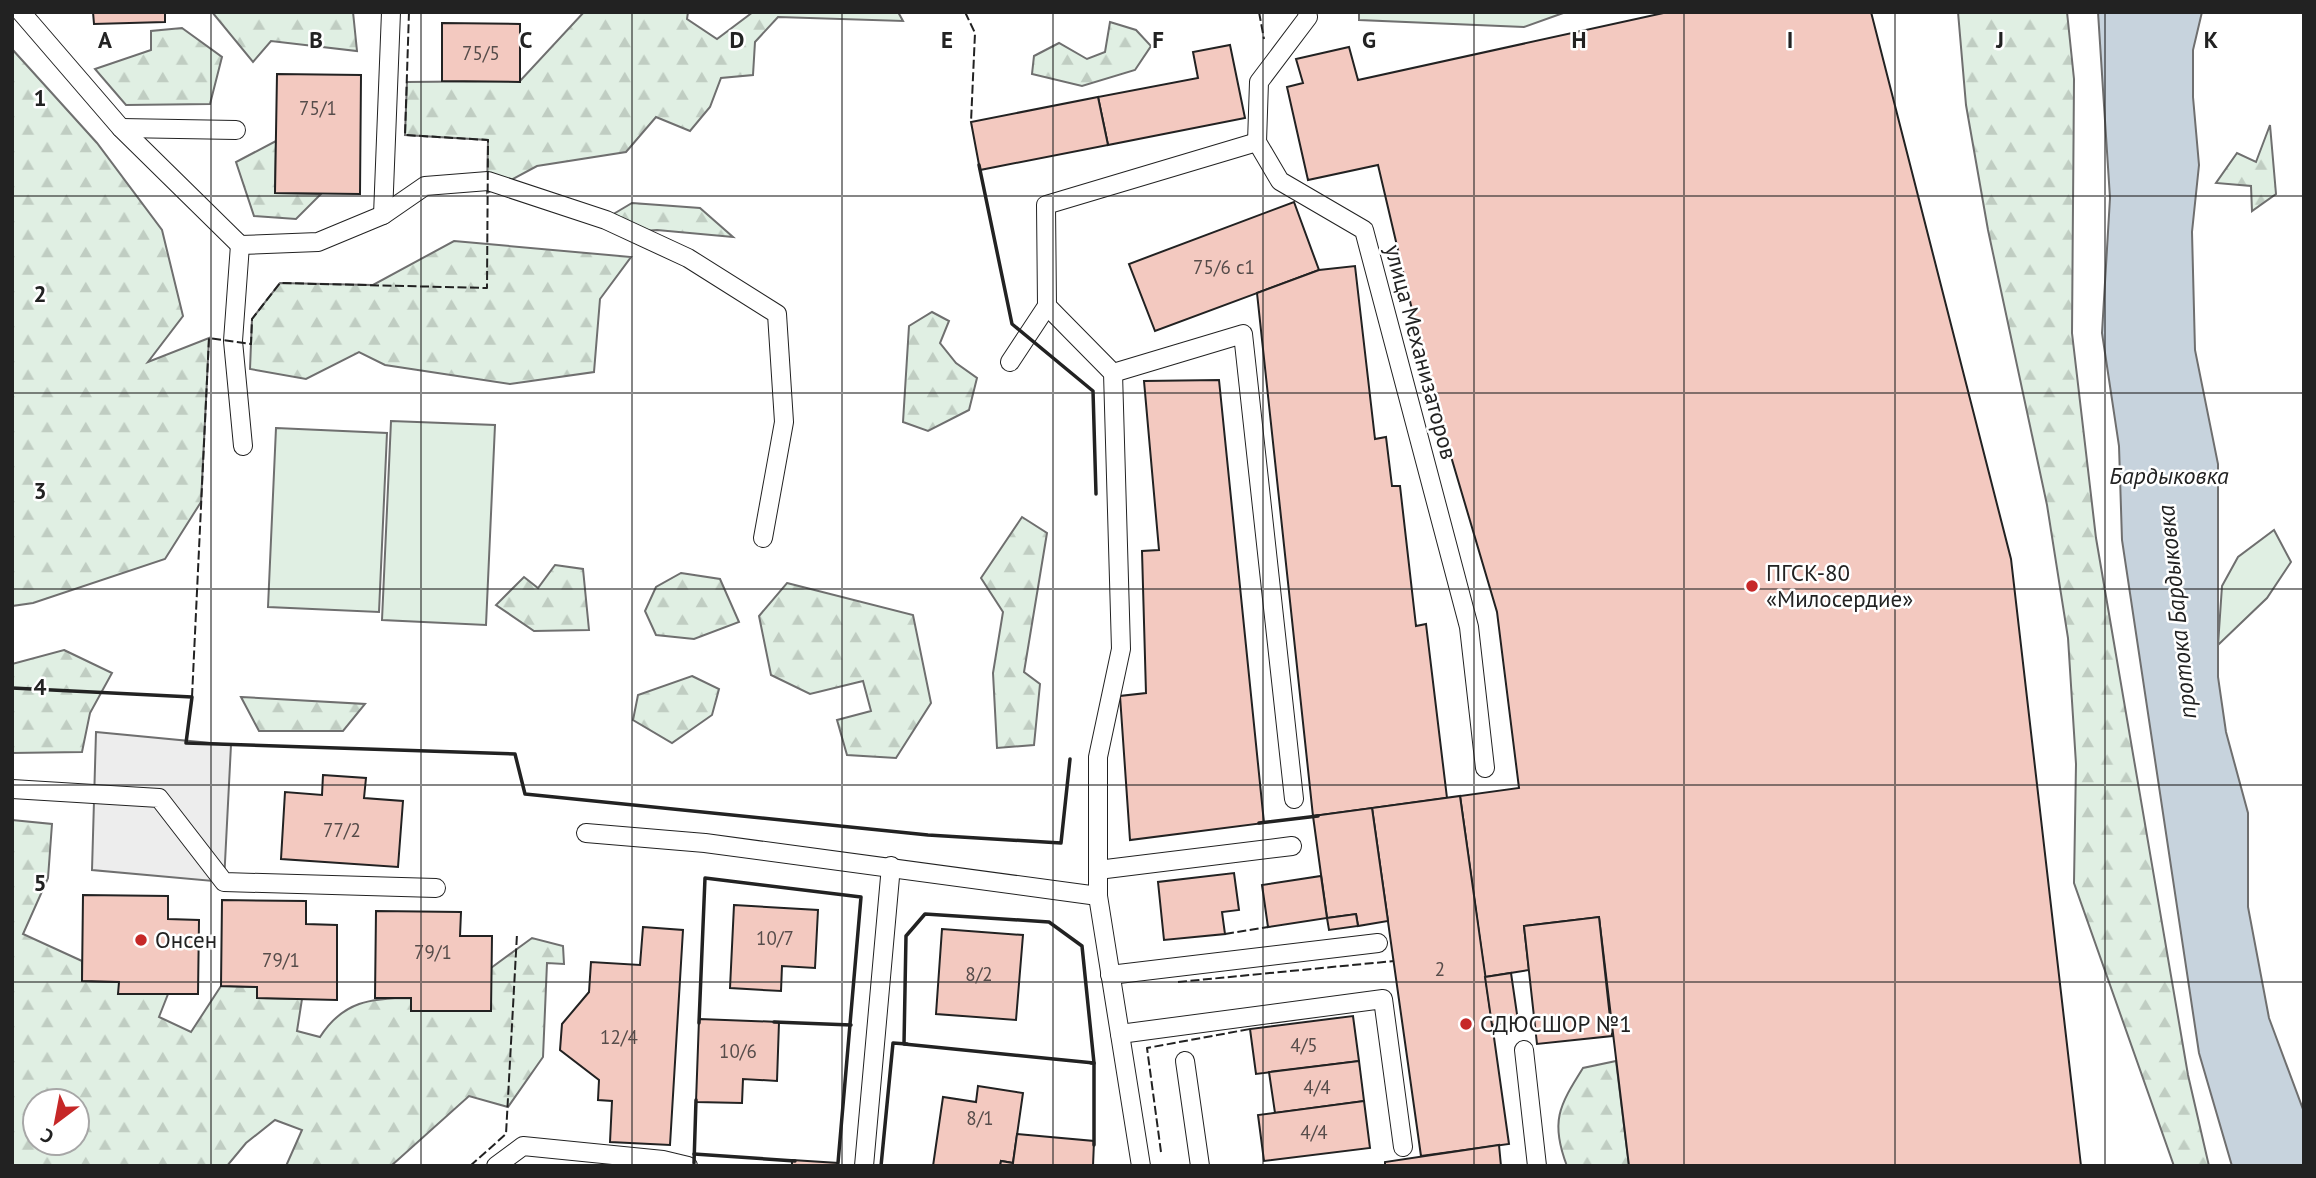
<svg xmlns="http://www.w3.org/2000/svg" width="2316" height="1178" font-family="'PT Sans',sans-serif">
<defs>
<pattern id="forest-firs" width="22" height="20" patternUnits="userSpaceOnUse" patternTransform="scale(1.75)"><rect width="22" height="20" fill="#e0efe3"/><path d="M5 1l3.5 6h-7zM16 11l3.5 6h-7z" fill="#c0cdc2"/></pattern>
</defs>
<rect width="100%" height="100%" fill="#fff"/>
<g fill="#e0efe3" stroke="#6f6f6f" stroke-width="2">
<polygon points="1359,12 1566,12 1524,27 1359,20"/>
<polygon points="391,421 495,425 486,625 382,620"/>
<polygon points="276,428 387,433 379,612 268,607"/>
<polygon points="2274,530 2291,562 2267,598 2218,645 2222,586 2238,557"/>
</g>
<g fill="url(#forest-firs)" stroke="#6f6f6f" stroke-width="2" fill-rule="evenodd">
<polygon points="212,12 353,12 357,51 271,41 253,62"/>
<polygon points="584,12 688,12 687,19 717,39 753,12 898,12 903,21 778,17 755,42 753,75 721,78 710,107 690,131 656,117 626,152 537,166 487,193 488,140 405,135 407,82 520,81"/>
<polygon points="1958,12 2067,12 2074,79 2072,333 2096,538 2188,1075 2209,1166 2174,1166 2074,883 2076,764 2068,638 2047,505 1988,230 1966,105"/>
<polygon points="1110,22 1136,30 1151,46 1135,70 1082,86 1032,74 1034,56 1059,43 1087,59 1105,52"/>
<polygon points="182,28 222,57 210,104 126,105 95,69 151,50 151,31"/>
<polygon points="12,49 97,143 162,230 183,316 148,362 209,338 201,502 165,559 33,603 12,606"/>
<polygon points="2270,125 2276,194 2252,211 2251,186 2216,183 2237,153 2256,162"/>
<polygon points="276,141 275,193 321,194 296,219 254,216 236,162"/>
<polygon points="632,203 700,208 733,237 657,230 614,233 600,222"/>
<polygon points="454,241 631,257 600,299 594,372 510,384 385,365 359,352 306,379 250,369 252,319 280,283 373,285"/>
<polygon points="932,312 949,321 940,343 956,363 977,378 969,410 928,431 903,422 909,326"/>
<polygon points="1022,517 1047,533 1024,672 1040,684 1034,745 997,748 993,673 1003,612 981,578"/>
<polygon points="555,565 583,569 589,630 534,631 496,605 524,577 538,588"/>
<polygon points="681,573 720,579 739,622 694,639 656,635 645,611 656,587"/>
<polygon points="787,583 913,615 931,703 896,758 847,755 837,720 871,711 863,681 810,694 771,675 759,616"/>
<polygon points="64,650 112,673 90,713 82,752 12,753 12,664"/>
<polygon points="692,676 719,689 712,715 672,743 633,720 638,695"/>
<polygon points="241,697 365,704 343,731 259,731"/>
<path d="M12,820L52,824L48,878L23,934L82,961V981L119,982V994H168L159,1017L191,1032L221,986L257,987L258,998L302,999L297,1031L320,1037C343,1001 371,998 411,998L412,1011H491V968L532,938L563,946L564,964L547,963L543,1057L508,1107L469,1096L391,1166H286L302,1130L275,1120L246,1143L227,1166H12ZM35,1101H77V1143H35Z"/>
<path d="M1616,1061L1629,1166H1567C1550,1122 1559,1106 1583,1068Z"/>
</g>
<polygon fill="#ededed" stroke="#6f6f6f" stroke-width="2" points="96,732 231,745 224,882 92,870"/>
<polygon fill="#c7d3dd" stroke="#6f6f6f" stroke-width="2" points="2098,12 2202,12 2193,50 2193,97 2199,165 2192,232 2195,350 2218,464 2218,677 2226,732 2248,813 2248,907 2269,1018 2304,1112 2304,1166 2232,1166 2199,1053 2122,540 2119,446 2102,333 2110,198"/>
<g fill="#f3c9c0" stroke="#222" stroke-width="2">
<polygon points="93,12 165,12 165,22 94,24"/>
<polygon points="1668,12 1871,12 2011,559 2081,1166 1629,1166 1599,917 1524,926 1529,970 1485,977 1460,796 1519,788 1497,612 1429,382 1378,165 1308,180 1287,87 1303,83 1296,59 1349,47 1358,80"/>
<polygon points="442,23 520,24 520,82 442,81"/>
<polygon points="1230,45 1245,118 1108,145 1098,97 1198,78 1193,52"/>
<polygon points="277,74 361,75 360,194 275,193"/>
<polygon points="1098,97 1108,145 980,170 971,122"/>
<polygon points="1294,202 1319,270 1155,331 1129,264"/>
<polygon points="1355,266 1375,439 1386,437 1392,486 1400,486 1416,626 1426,624 1447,798 1313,816 1257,293 1319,270"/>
<polygon points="1219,380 1264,823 1130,840 1120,696 1146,693 1142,551 1159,550 1144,381"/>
<polygon points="323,775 366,778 364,798 403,801 398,867 281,859 285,792 322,795"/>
<polygon points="1460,796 1509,1144 1421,1156 1372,808"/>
<polygon points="1372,808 1388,921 1358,926 1356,914 1327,918 1313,816"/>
<polygon points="1234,873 1239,910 1222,912 1225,934 1164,940 1158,882"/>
<polygon points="1321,876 1327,918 1268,927 1262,885"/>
<polygon points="83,895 168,896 168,919 199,920 198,994 118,994 119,982 82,981"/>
<polygon points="222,900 306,901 306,924 337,925 337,1000 257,998 257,987 221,986"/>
<polygon points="734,905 818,910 815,968 782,966 781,991 730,988"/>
<polygon points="376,911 461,912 460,936 492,936 491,1011 411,1011 411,998 375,998"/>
<polygon points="1356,914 1358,926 1329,930 1327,918"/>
<polygon points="1599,917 1612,1036 1537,1044 1524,926"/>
<polygon points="643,927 683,930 670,1145 610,1142 612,1101 598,1100 599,1080 560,1050 562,1024 589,992 591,962 640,965"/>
<polygon points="942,929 1023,935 1016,1020 936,1014"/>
<polygon points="1511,973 1518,1021 1492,1025 1485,977"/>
<polygon points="1353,1016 1359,1061 1256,1074 1250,1029"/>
<polygon points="699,1019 779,1022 777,1081 743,1079 742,1103 696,1102"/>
<polygon points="1359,1061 1364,1101 1275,1113 1269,1072"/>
<polygon points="978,1086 1023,1093 1013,1163 1001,1161 1000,1166 933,1166 943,1097 976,1102"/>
<polygon points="1364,1101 1370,1148 1264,1161 1258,1115"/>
<polygon points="1017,1134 1094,1141 1093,1166 1000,1166 1001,1161 1013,1163"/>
<polygon points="1499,1145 1501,1166 1385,1166 1385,1162"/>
<polygon points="792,1160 838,1163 838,1166 792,1166"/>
</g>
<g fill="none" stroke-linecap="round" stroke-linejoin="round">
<defs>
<g id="service">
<polyline points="21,12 121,128 240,245 318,242 383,215 425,186 488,181 606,220 688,258 777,314 784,422 763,538"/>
<polyline points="1307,12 1308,17 1259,82 1257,142 1280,181 1364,230 1469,627 1485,768"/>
<polyline points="121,128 236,130"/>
<polyline points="383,215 391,12"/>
<polyline points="240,245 233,341 243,446"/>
<polyline points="1010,362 1047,306"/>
<polyline points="1113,373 1243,334 1294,799"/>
<polyline points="12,789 159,798 224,882 436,888"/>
<polyline points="586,833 705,843 1098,896"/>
<polyline points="1098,870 1292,846"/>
<polyline points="1110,975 1378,943"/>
<polyline points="1120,1034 1383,999 1403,1147"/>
<polyline points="1524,1050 1537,1166"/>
<polyline points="1185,1061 1200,1166"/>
<polyline points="496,1166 523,1146 663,1160 688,1166"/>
<polyline points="864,1166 891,866"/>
<polyline points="1141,1166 1098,896 1098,757 1121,649 1113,373 1047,306 1046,205 1257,142"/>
</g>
</defs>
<use href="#service" stroke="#222" stroke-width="20"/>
<use href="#service" stroke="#fff" stroke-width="18"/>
<g stroke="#222" stroke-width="2" stroke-dasharray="9 3.5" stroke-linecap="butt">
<polyline points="965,12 975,33 971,122"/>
<polyline points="1259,12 1264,39"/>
<polyline points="192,697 209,338 251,344 252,319 280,283 487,288 488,140 405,135 409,12"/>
<polyline points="1225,934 1268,927"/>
<polyline points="1178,982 1394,961"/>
<polyline points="1161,1152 1147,1048 1250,1029"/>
<polyline points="470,1166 506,1134 517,934"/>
</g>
<g stroke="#222" stroke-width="3.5">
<polyline points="979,165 1012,324 1093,391 1096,494"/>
<polyline points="12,688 192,697 186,743 515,754 525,794 928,835 1061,843 1070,759"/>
<polyline points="1259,823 1318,816"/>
<polygon points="925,914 1049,922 1082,946 1094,1063 904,1044 906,936"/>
<polyline points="774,1022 851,1025"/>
<polyline points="699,1023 705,878 861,897 838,1163"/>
<polyline points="1091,1063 1094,1063 1094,1145"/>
<polyline points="694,1154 795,1161"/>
<polyline points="694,1163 696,1100"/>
<polyline points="881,1166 893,1043 907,1044"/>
</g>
</g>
<path fill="none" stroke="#222" stroke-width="2" stroke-opacity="0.55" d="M211,12V1166M421,12V1166M632,12V1166M842,12V1166M1053,12V1166M1263,12V1166M1474,12V1166M1684,12V1166M1895,12V1166M2105,12V1166M12,196H2304M12,393H2304M12,589H2304M12,785H2304M12,982H2304"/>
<g fill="#c62828" stroke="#fff" stroke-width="2.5">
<circle cx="1752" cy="586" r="7"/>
<circle cx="141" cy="940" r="7"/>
<circle cx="1466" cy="1024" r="7"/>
</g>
<g text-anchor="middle" stroke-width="5" stroke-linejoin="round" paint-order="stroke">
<g font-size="19" fill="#564c4a">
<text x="481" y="60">75/5</text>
<text x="318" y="115">75/1</text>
<text x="1224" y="274">75/6 с1</text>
<text x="342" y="837">77/2</text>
<text x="775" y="945">10/7</text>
<text x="433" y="959">79/1</text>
<text x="281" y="967">79/1</text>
<text x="1440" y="976">2</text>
<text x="979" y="981">8/2</text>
<text x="619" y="1044">12/4</text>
<text x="1304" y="1052">4/5</text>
<text x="738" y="1058">10/6</text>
<text x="1317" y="1094">4/4</text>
<text x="980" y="1125">8/1</text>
<text x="1314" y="1139">4/4</text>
</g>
<g font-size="23" fill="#222" stroke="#fff">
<text transform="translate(1421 352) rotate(75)" y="8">улица Механизаторов</text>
</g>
<g font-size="23" fill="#222" stroke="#fff" text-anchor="start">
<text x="1766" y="581">ПГСК-80<tspan x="1766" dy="26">«Милосердие»</tspan></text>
<text x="155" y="948">Онсен</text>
<text x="1480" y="1032">СДЮСШОР №1</text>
</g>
<g font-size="24" font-style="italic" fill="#222" stroke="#fff">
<text x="2169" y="484">Бардыковка</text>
<text transform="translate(2177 612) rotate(-96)" y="8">протока Бардыковка</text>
</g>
</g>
<g font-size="23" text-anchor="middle" font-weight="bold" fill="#222" stroke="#fff" stroke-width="5" stroke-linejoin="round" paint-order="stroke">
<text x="105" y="48">A</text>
<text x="316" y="48">B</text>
<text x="526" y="48">C</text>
<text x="737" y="48">D</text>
<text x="947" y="48">E</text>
<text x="1158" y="48">F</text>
<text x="1369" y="48">G</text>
<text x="1579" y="48">H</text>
<text x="1790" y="48">I</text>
<text x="2000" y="48">J</text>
<text x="2211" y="48">K</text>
<text x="40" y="106">1</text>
<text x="40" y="302">2</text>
<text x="40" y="499">3</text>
<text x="40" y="695">4</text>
<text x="40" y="891">5</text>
</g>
<rect width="2316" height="1178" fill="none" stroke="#222222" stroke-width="28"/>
<g transform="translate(56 1122) rotate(212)"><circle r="33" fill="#ffffff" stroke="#a7a7a7" stroke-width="2"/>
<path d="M0-5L12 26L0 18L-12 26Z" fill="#c62828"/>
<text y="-10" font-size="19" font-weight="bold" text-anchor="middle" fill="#222222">С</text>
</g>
</svg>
